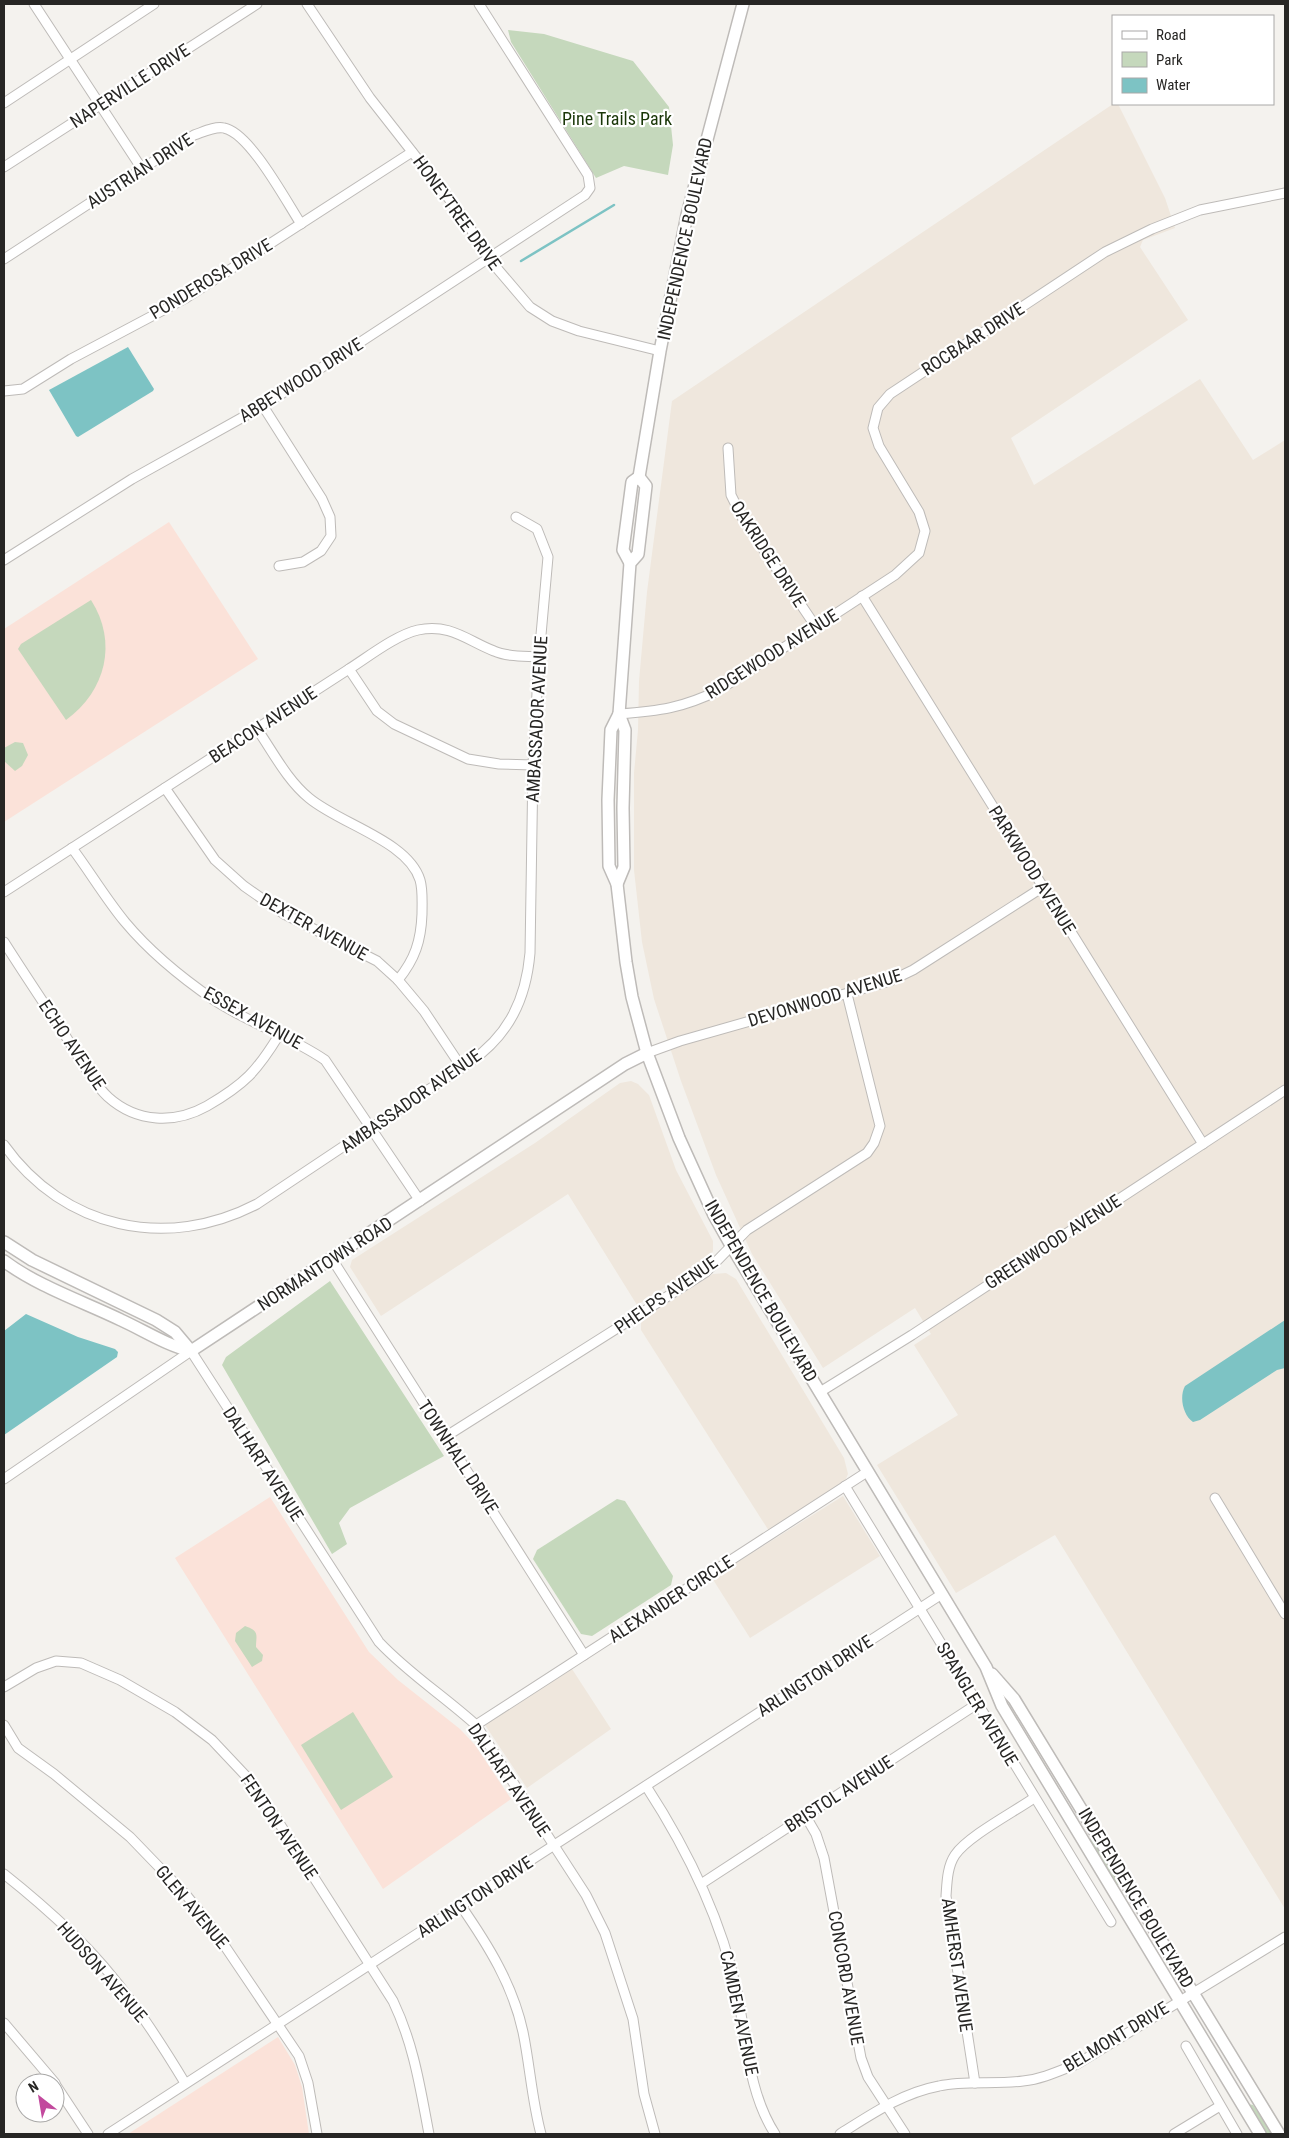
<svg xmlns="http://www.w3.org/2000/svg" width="1289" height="2138" font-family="'Roboto Condensed',sans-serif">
<rect width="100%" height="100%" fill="#f4f2ee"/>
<g fill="#efe7dd">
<polygon points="1113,104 1118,104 1165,198 1175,228 1143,240 1140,247 1188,320 1011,438 1034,485 1200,379 1253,460 1285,440 1285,1909 1055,1535 956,1593 877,1465 958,1415 914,1345 931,1334 915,1308 823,1368 752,1254 716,1175 681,1081 654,999 642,942 634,870 634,773 638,730 639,681 647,592 672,401"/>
<polygon points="631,1081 638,1084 649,1095 676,1170 713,1241 713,1251 708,1260 637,1305 568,1194 381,1316 350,1267 352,1260 535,1143 620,1083"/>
<polygon points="726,1273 736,1279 844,1458 848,1474 844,1483 769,1531 641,1330 641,1323 644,1318 713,1274"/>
<polygon points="843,1496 880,1556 750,1638 712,1578"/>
<polygon points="572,1669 611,1729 527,1788 485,1725"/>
</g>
<g fill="#fbe2d9">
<polygon points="169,522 258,659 4,822 4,629"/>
<polygon points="270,1497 369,1652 398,1680 460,1729 475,1745 511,1799 383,1889 175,1558"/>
<polygon points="278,2037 295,2065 302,2087 309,2134 128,2134"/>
</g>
<g fill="#c5d8bc">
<polygon points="508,30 544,34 633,61 669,107 673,145 668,175 624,166 596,178 511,42"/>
<path d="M91,600C118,642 106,691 66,720L18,649L21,644Z"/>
<polygon points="15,742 23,743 28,755 22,766 15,771 4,761 4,748"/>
<polygon points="330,1281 444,1456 350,1508 339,1523 347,1544 332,1554 222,1365 226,1357"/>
<polygon points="617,1499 625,1501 673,1576 671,1585 592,1636 581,1634 533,1559 537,1550"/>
<path d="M245,1626C260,1631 256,1635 256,1647L263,1655L262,1661L252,1667L235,1641L236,1633Z"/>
<polygon points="353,1712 393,1777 341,1810 301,1745"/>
<polygon points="1093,1838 1121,1885 1116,1885 1087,1839"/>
<polygon points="1248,2104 1253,2105 1273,2134 1266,2134"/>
</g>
<g fill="#7dc3c4">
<polygon points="128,347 154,389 153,391 78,437 76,436 49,390"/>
<polygon points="26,1314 78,1337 115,1349 118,1352 117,1357 4,1435 4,1331"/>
<path d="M1285,1320V1368L1277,1370L1200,1420L1193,1422C1183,1415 1179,1397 1185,1386Z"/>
</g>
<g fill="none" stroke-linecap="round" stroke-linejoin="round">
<polyline stroke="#7dc3c4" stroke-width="2.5" points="521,261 614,205"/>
<defs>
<g id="minor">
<polyline points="34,4 142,169"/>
<polyline points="307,4 370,98 464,218 489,259 530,307 552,321 579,331 660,351"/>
<polyline points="4,103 154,4"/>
<polyline points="4,167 257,4"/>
<path d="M4,259L194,135C203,132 215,126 224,128C250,133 286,201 301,224"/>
<polyline points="4,391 23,389 71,359 186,298 412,152"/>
<polyline points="263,406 322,499 330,517 331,536 321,551 303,562 279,566"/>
<polyline points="728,448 731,495 743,519 816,627"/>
<polyline points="4,560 132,479 263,406 585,195 590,188 588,175 479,4"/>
<polyline points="862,596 1203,1144"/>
<polyline points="349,669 377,711 394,724 468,759 499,764 533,765"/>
<path d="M619,714C659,711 683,708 719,690L895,575L919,553L925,531L919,512L879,446L873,428L878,408L890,394L1105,252L1152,229L1200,210L1285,193"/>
<path d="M257,729C273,752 287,780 309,798C340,824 408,841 420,880C423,890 422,903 422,914C421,941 415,959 398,980"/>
<polyline points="165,788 215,860 244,886 284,914 377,961 398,980 424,1011 462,1068"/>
<path d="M72,848C90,872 106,899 125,922C150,952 182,978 214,1000C249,1023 290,1036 325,1060L420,1201"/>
<path d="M4,892L349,669C368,657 396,635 418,630C450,623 468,641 494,651C507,657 525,656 539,657"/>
<path d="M4,942C23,972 43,1002 63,1032C76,1052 91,1081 108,1097C137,1123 175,1124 207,1106C245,1084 257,1071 279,1035"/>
<polyline points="647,1053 680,1041 890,981 913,970 1043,887"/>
<path d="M4,1145C64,1229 167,1251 257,1204L470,1062C509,1035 526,999 530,953L533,765L539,657L548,557L537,529L516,517"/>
<polyline points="332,1259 584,1655"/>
<polyline points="820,1392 912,1335 1285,1090"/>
<polyline points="445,1437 706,1272 747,1230 867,1153 874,1143 880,1126 847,994"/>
<path d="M4,1479L191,1351L379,1642C408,1673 444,1696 476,1725L586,1895L605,1933L633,2019L644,2094L655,2134"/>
<polyline points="845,1486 1111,1922"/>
<polyline points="1215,1498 1285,1614"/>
<path d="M4,1687L36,1668L56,1661L81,1663L120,1680L175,1712L212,1740L245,1775L274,1815L393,2001C414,2045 420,2087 429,2134"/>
<polyline points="4,1725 18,1748 54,1774 130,1837 187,1896 214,1930 299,2056 308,2083 317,2134"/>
<polyline points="476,1725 867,1472"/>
<path d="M646,1786C687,1849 721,1918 737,1992C747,2040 748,2092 775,2134"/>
<polyline points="805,1815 816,1834 824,1858 861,2058 868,2077 905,2134"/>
<path d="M4,1874C28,1893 51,1913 73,1934C118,1977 153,2030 185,2083"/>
<polyline points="701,1884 977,1704"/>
<path d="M461,1906C488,1945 513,1985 523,2032C530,2066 532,2101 541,2134"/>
<polyline points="4,2023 55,2083"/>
<polyline points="1186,2046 1237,2134"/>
<path d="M975,2083L946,1896C947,1883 947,1867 955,1855C968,1836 1014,1812 1034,1798"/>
<polyline points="55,2084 88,2134"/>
<polyline points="108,2134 942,1594"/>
<path d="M840,2134C872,2114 902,2093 939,2086C966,2080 995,2085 1023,2081C1042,2079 1059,2071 1077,2064L1285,1937"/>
<polyline points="1174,2134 1220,2106"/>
</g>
<g id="major">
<polyline points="630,563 623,550 632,482 639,477"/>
<polyline points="619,714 611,730 608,800 609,866 617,884 626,962 632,997 647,1053 679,1138 714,1215 732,1247 986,1667 1002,1706 1260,2134"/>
<polyline points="617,884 624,867 623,808 625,730 619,714 630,563 638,554 646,486 639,477 660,351 687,215 743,4"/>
<polyline points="4,1242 32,1260 156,1320 175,1332 191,1351"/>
<path d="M4,1261C37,1286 84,1302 121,1320C145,1331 166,1345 191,1351"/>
<polyline points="191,1351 625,1064 647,1053"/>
<polyline points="992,1674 1014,1699 1279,2134"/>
</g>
</defs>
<use href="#minor" stroke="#bebbb8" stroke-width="11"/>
<use href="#major" stroke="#bebbb8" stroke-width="14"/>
<use href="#minor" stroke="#fff" stroke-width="9"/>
<use href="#major" stroke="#fff" stroke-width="11"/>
</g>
<g text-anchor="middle" stroke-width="4.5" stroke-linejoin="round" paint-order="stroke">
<g font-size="18" fill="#272624" stroke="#fff">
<text transform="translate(130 86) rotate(-33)" y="6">NAPERVILLE DRIVE</text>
<text transform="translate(140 171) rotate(-33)" y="6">AUSTRIAN DRIVE</text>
<text transform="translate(457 213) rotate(54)" y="6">HONEYTREE DRIVE</text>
<text transform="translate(685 239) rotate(-78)" y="6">INDEPENDENCE BOULEVARD</text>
<text transform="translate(211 279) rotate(-31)" y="6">PONDEROSA DRIVE</text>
<text transform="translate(973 339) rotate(-33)" y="6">ROCBAAR DRIVE</text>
<text transform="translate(301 380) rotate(-32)" y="6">ABBEYWOOD DRIVE</text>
<text transform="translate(768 554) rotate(57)" y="6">OAKRIDGE DRIVE</text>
<text transform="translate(772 654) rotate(-32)" y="6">RIDGEWOOD AVENUE</text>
<text transform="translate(537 719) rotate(-87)" y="6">AMBASSADOR AVENUE</text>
<text transform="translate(263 725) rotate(-33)" y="6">BEACON AVENUE</text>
<text transform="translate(1032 870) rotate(58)" y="6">PARKWOOD AVENUE</text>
<text transform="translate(314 927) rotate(29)" y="6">DEXTER AVENUE</text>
<text transform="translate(825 998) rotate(-17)" y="6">DEVONWOOD AVENUE</text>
<text transform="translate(253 1018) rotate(29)" y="6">ESSEX AVENUE</text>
<text transform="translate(72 1045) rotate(56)" y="6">ECHO AVENUE</text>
<text transform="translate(411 1101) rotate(-35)" y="6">AMBASSADOR AVENUE</text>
<text transform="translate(1053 1242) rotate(-33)" y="6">GREENWOOD AVENUE</text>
<text transform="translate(325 1264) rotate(-33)" y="6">NORMANTOWN ROAD</text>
<text transform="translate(761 1291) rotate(60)" y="6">INDEPENDENCE BOULEVARD</text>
<text transform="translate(666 1295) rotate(-35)" y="6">PHELPS AVENUE</text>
<text transform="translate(458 1457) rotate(57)" y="6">TOWNHALL DRIVE</text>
<text transform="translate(263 1464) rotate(57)" y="6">DALHART AVENUE</text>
<text transform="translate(671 1599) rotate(-33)" y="6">ALEXANDER CIRCLE</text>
<text transform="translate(815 1676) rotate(-33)" y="6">ARLINGTON DRIVE</text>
<text transform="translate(977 1704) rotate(59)" y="6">SPANGLER AVENUE</text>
<text transform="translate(509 1780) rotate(56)" y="6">DALHART AVENUE</text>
<text transform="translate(839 1794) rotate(-33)" y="6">BRISTOL AVENUE</text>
<text transform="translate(279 1827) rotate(56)" y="6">FENTON AVENUE</text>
<text transform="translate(475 1897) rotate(-33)" y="6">ARLINGTON DRIVE</text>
<text transform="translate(1136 1898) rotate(59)" y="6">INDEPENDENCE BOULEVARD</text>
<text transform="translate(192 1907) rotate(50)" y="6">GLEN AVENUE</text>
<text transform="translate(957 1965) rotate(82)" y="6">AMHERST AVENUE</text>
<text transform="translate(102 1972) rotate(49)" y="6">HUDSON AVENUE</text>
<text transform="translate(846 1978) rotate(80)" y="6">CONCORD AVENUE</text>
<text transform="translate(739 2013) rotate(78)" y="6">CAMDEN AVENUE</text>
<text transform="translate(1116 2037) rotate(-31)" y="6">BELMONT DRIVE</text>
</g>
<g font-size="18" fill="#193607" stroke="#fff">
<text x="617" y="125">Pine Trails Park</text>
</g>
</g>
<rect width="1289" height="2138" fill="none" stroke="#272624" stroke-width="10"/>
<rect x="1112" y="15" width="162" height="90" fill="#ffffff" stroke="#a9a8a7"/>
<rect x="1122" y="31" width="25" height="8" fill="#ffffff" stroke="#a9a8a7"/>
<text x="1156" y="40" font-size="15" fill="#272624">Road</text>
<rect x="1122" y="52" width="25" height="15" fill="#c5d8bc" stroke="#a9a8a7"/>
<text x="1156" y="65" font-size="15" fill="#272624">Park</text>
<rect x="1122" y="78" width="25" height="15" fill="#7dc3c4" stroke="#a9a8a7"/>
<text x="1156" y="90" font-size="15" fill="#272624">Water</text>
<g transform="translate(40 2098) rotate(329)"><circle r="24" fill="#ffffff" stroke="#a9a8a7"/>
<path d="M0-4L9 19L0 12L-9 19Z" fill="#c2499d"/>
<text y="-8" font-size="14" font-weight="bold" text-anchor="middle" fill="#272624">N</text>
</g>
</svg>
